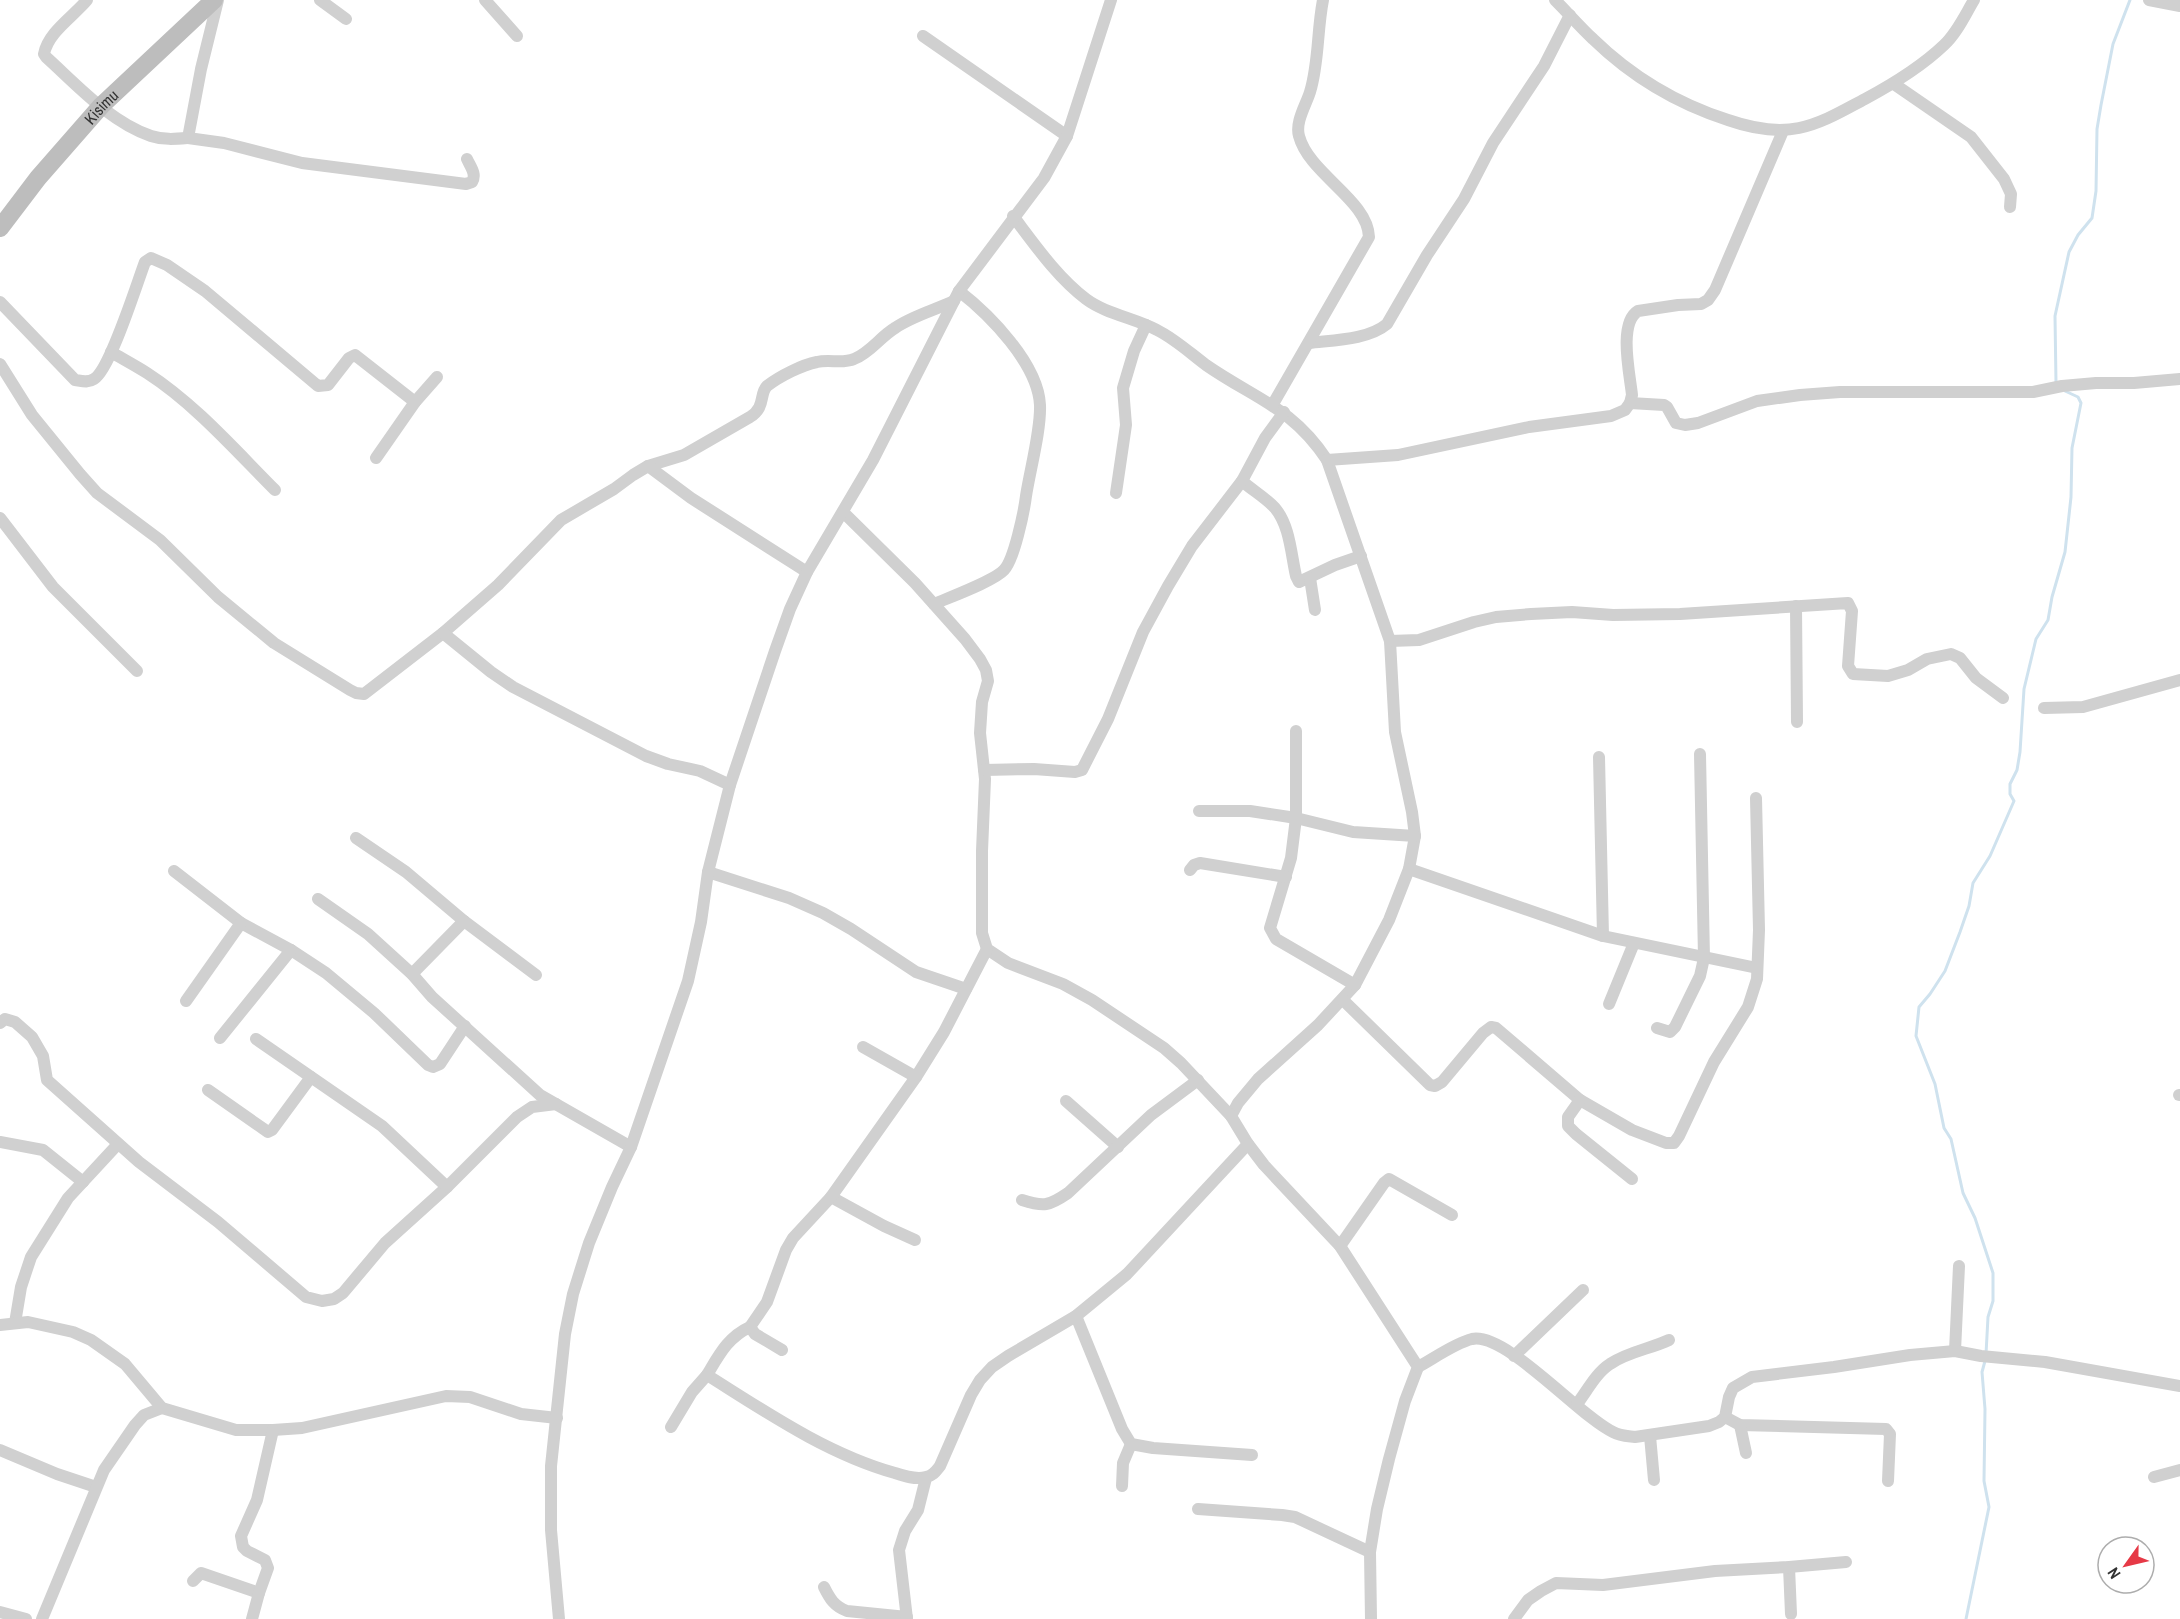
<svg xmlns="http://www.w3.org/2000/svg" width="2180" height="1619" font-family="'Archivo Narrow',sans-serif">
<rect width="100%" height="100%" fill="#fff"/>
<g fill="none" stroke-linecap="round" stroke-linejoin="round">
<g stroke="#cfe2ee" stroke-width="3">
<polyline points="2056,383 2055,316 2069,252 2078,235 2092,218 2096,191 2097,129 2101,105 2113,44 2130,0"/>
<polyline points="1986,1354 1988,1317 1993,1301 1993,1273 1975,1218 1963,1193 1951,1139 1944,1128 1935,1084 1916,1036 1919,1007 1930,994 1945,971 1960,932 1969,906 1973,883 1990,856 2014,801 2010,794 2010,784 2017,770 2020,752 2024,689 2036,639 2048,620 2052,597 2065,552 2071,497 2072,448 2081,403 2078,397 2065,391"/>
<polyline points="1966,1619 1989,1507 1984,1481 1985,1409 1982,1372 1985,1361"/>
</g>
<g stroke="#d0d0d0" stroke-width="12">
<path d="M87,0C74,16 48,32 44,54L46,57C77,85 110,122 151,136C163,140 175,139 188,138"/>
<path d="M218,0L201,69L188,138L224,143L302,163L466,184L472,182C477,174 470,166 467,159"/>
<polyline points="320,0 346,19"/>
<polyline points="485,0 517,36"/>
<path d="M1555,0C1568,13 1580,27 1593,39C1631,76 1678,104 1728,120C1751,128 1775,133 1799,128C1823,123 1844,110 1865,99C1893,84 1921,67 1944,45C1957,33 1965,15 1974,0"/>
<polyline points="2149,0 2180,6"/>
<polyline points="923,36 1067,136"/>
<polyline points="1894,84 1971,137 2004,179 2011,194 2010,207"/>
<path d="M1013,216C1035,245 1057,277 1086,299C1106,314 1135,318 1157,330C1175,339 1190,353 1206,365C1255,399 1292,407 1327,460L1390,641L1395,732L1412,812L1415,836L1409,869L1389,920L1355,985L1318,1025L1258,1079L1238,1103L1231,1116"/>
<path d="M0,302L75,380C82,381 88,383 94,379C110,370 137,283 145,262L151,258L167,265L205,291L318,386L328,385L349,358L355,355L415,402"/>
<path d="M1309,343C1333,340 1368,340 1387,324L1427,255L1464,199L1493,143L1544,66L1570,15"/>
<path d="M111,352C123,359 136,366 147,373C195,404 235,450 275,490"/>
<path d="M0,364L32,415L80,474L97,493L160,540L218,597L274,643L350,690L356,693L364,694L443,633L498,585L561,520L614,489L633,475L648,466L684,455L750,417C766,407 759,394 767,386C780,376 802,365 817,362C829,359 843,364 854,359C870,353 880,337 895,328C912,316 935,310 954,301"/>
<polyline points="1630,403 1664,405 1667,407 1676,423 1685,425 1698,423 1757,401 1800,395 1840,392 2033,392 2062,386 2096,383 2134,383 2180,379"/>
<path d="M1273,404L1369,237C1368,200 1309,174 1299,136C1295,122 1306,105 1310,92C1319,63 1317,30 1323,0"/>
<polyline points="376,458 415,402 437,377"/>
<path d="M1327,460L1398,455L1529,427L1611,416L1625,410L1630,403L1632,395C1630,375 1618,323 1638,311L1678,305L1701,304L1708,300L1715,290L1783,131"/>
<polyline points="648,466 691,498 807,572"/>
<path d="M1242,481C1252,490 1266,498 1275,508C1290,526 1291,554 1296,576L1299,582L1335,565L1361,556"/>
<polyline points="1116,493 1126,425 1123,388 1134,351 1146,325"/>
<polyline points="843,512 915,583 965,639 980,659 986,670 988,681 982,702 980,733 985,779 982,851 982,933 987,949 1008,963 1063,984 1092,1000 1164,1048 1181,1063 1231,1116 1248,1144 1264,1165 1340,1246 1418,1367 1405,1401 1389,1459 1377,1509 1370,1552 1371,1619"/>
<polyline points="0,518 53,587 137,671"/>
<polyline points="1310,578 1315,610"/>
<path d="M934,604C950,597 994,581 1004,570C1014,560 1024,512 1026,496C1030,470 1041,430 1040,405C1038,364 990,315 959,291"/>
<polyline points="1796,606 1797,722"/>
<polyline points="443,633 491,672 513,687 646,756 668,764 700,771 730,785"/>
<polyline points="1390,641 1419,640 1474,622 1496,617 1531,614 1572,612 1613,615 1680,614 1848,603 1852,611 1848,666 1853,674 1888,676 1908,670 1927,659 1951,654 1960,658 1976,678 2003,698"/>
<polyline points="2044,708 2083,707 2180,680"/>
<polyline points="1296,731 1296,818 1291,858 1270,928 1276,939 1355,985"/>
<polyline points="1599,757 1603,936"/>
<polyline points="984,770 1034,769 1075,772 1082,770 1108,719 1143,632 1168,586 1192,546 1242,481 1265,438 1284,412"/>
<polyline points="1199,811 1250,811 1296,818 1353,832 1415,836"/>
<polyline points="356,838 406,872 464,921 536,975"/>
<polyline points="1409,869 1603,936 1757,968"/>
<polyline points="1190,870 1194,865 1200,863 1286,877"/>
<polyline points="174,871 241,923 291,950 326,973 374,1013 428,1065 433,1067 440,1064 465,1026"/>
<polyline points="708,872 789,898 823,913 851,929 916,972 966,989"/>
<polyline points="318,899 368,934 412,974 432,997 540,1095 631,1147"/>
<polyline points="412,974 464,921"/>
<polyline points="1343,1000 1430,1085 1435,1086 1442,1082 1483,1033 1491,1027 1496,1028 1580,1100 1632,1130 1666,1143 1674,1143 1679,1136 1714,1062 1748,1007 1757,979 1759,930 1756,798"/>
<polyline points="186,1001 241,923"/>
<polyline points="1609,1004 1634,943"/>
<polyline points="0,1023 5,1019 15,1022 32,1037 43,1056 47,1080 139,1162 218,1222 306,1297 322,1301 334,1299 343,1293 385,1243 447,1187"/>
<polyline points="1657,1028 1670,1032 1675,1027 1700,976 1704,958 1700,754"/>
<polyline points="220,1038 291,950"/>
<polyline points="256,1039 382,1126 447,1187 517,1117 532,1107 556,1104"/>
<polyline points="863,1047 916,1077"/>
<polyline points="208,1090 268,1132 272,1130 311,1077"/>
<polyline points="2179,1095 2180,1095"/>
<polyline points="1580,1100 1568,1117 1568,1126 1576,1134 1632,1179"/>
<polyline points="1066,1101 1118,1147"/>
<polyline points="0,1142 43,1150 83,1182"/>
<polyline points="831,1197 884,1226 915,1240"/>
<path d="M1022,1200C1044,1207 1049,1206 1068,1193L1151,1115L1198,1080"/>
<polyline points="1340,1246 1384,1183 1389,1179 1452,1215"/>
<polyline points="1076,1316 1122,1429 1131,1444 1153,1448 1252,1455"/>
<polyline points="15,1323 21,1287 31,1257 68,1198 118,1144"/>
<polyline points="0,1325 28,1322 73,1332 91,1340 125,1364 162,1408 236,1430 273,1430 302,1428 446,1396 470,1397 521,1414 557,1418"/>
<polyline points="782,1350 755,1334 750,1327 767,1302 786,1250 793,1238 831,1197 916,1077 944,1032 987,949"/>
<polyline points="1955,1351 1959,1266"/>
<polyline points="1514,1356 1583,1290"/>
<path d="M1418,1367C1433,1359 1455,1343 1472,1339C1506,1332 1580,1417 1613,1432C1620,1436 1627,1436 1635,1437L1709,1426L1719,1422L1725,1417L1729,1397L1733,1388L1752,1377L1834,1367L1910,1355L1955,1351L1981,1356L2045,1362L2180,1386"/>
<path d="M707,1375C719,1355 728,1337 750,1327"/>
<path d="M1577,1404C1587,1391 1596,1373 1610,1364C1627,1352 1650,1349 1669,1340"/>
<polyline points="1725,1417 1740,1425 1886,1429 1890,1434 1888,1481"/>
<polyline points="1740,1425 1746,1453"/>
<path d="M671,1427L692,1392L707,1375C766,1412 827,1454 895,1473C904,1476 916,1480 926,1477C933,1476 936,1471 940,1466L971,1395L980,1380L992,1367L1008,1356L1076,1316L1127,1274L1248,1144"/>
<polyline points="1650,1436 1654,1480"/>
<polyline points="0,1450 57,1474 96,1487"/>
<polyline points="2154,1477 2180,1470"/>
<polyline points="1122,1486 1123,1463 1131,1444"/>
<polyline points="1198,1509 1282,1515 1295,1517 1370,1552"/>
<polyline points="1789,1567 1791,1614"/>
<polyline points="193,1581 201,1573 259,1593"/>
<path d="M824,1587C830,1599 834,1606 847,1611L907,1617"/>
<polyline points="0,1612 26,1619"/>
<polyline points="42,1619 104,1470 135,1425 144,1415 162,1408"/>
<polyline points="252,1619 259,1593 268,1568 265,1560 247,1551 243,1547 241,1536 257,1500 273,1430"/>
<polyline points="559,1619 551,1530 551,1466 565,1334 573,1294 589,1243 612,1187 631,1147 688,981 701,922 708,872 730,785 775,651 790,609 807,572 873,460 959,291 1044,178 1067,136 1111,0"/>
<polyline points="907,1619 899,1550 905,1531 918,1510 926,1478"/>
<polyline points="1514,1619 1528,1600 1541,1591 1556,1583 1603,1585 1715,1571 1789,1567 1846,1562"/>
</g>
<path stroke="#bdbdbd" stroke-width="18" id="s1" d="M0,228L38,178L101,106L214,0"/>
</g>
<g text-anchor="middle" stroke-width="6" stroke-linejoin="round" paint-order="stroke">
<g font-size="16" fill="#333" stroke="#fff">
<text dy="6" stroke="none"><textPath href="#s1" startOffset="158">Kisimu</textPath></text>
</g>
</g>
<g transform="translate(2126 1565) rotate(236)"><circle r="28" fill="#ffffff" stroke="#adadad" stroke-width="1.5"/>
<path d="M0-4.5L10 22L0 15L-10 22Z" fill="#e63946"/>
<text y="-9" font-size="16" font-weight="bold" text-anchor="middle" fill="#333333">N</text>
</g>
</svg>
